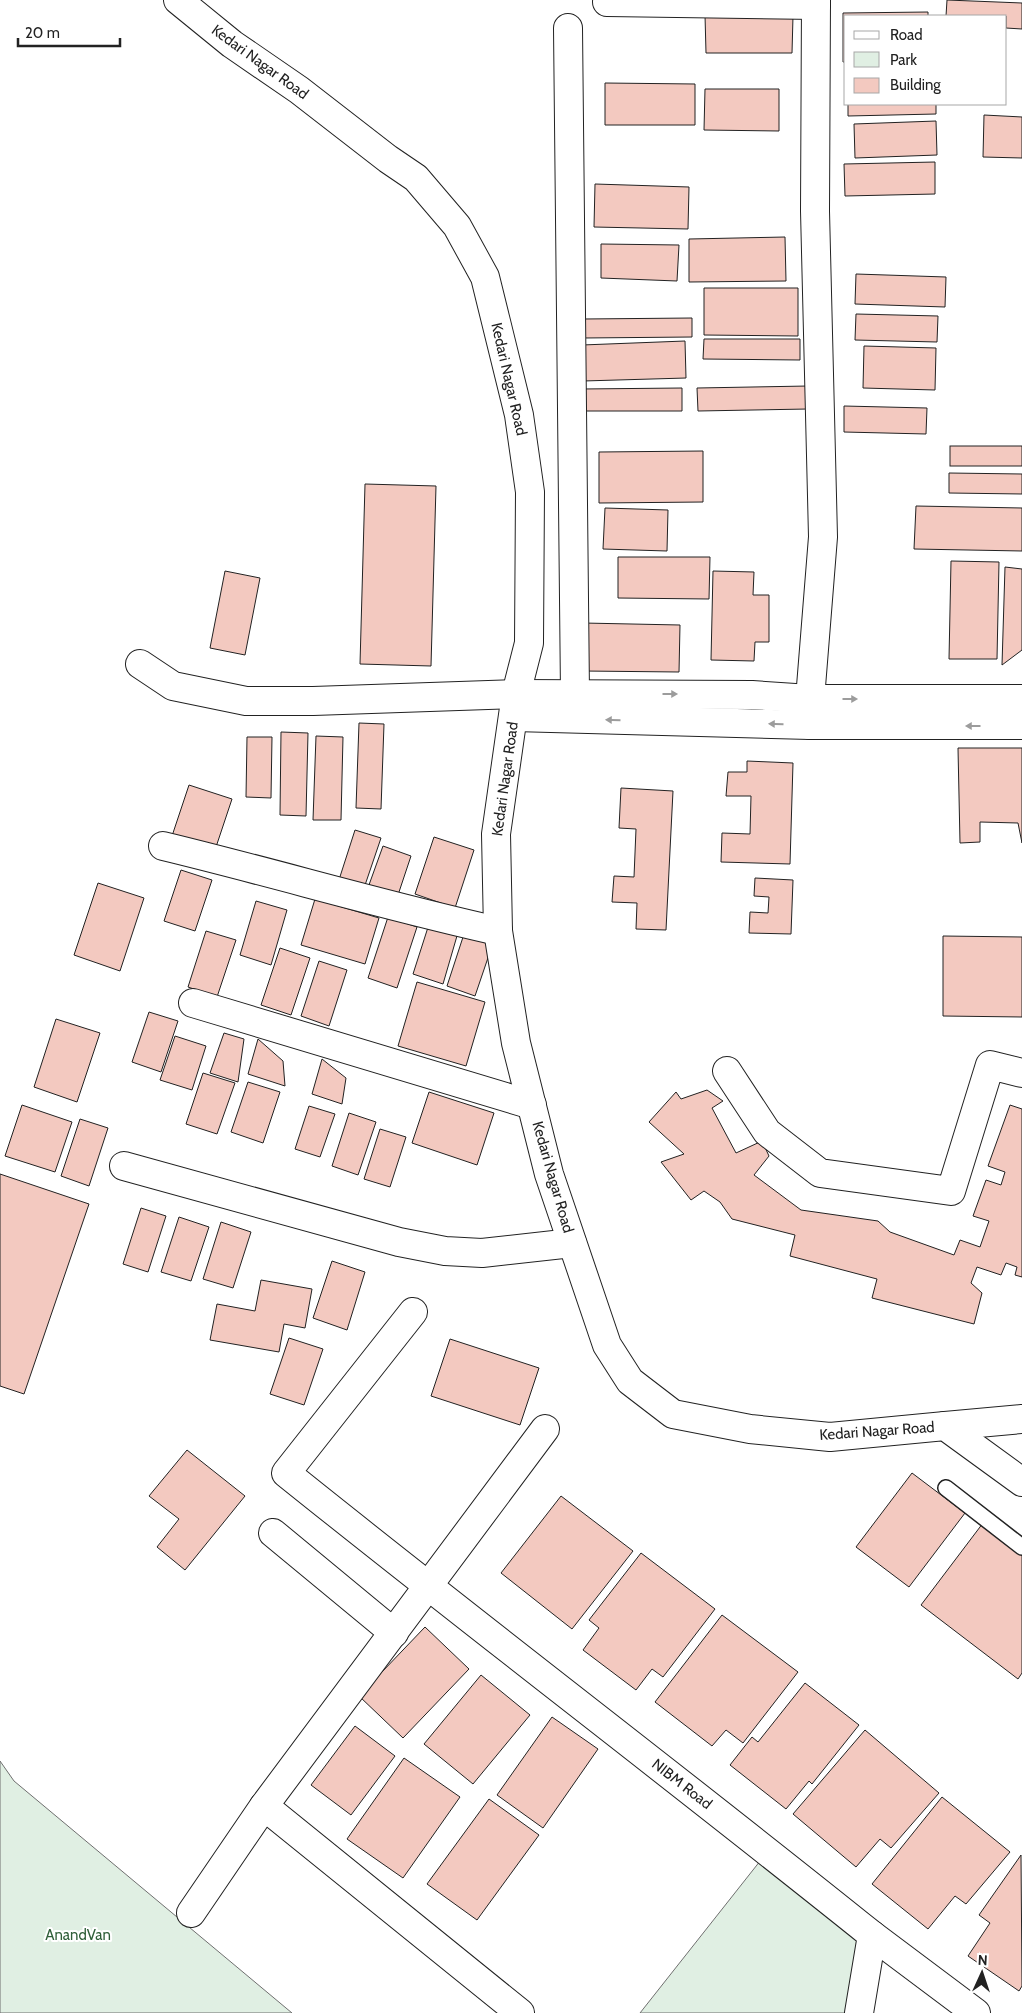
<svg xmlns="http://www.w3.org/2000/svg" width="1022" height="2013" font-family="Cabin,sans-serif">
<rect width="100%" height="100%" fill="#fff"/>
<g fill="#e0efe3" stroke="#6f6f6f">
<polygon points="0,1761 14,1781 292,2013 0,2013"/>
<polygon points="768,1851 872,1935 857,2013 640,2013"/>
</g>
<g fill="#f3c9c0" stroke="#222">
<polygon points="947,0 1022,3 1022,29 1006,28 1006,16 946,16"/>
<polygon points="928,12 928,16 846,16 846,62 843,62 843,13"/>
<polygon points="705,15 793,16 792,53 706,53"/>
<polygon points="605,83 695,84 695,125 605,125"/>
<polygon points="705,89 779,89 779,131 704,130"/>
<polygon points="848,104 936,104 936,114 848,116"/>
<polygon points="984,115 1022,117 1022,158 983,157"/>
<polygon points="936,121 937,155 855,158 854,124"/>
<polygon points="935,162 935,194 845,196 844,164"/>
<polygon points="595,184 689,187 688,229 594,227"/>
<polygon points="785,237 786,281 689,282 689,239"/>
<polygon points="601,244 679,245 677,281 601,278"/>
<polygon points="856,274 946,277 945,307 855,304"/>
<polygon points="704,288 798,288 798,336 704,335"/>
<polygon points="856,314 938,316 937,342 855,340"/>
<polygon points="692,318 692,337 583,338 583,319"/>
<polygon points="704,339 800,339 800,360 703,359"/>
<polygon points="685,341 686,378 583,381 582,345"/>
<polygon points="864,346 936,348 935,390 863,388"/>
<polygon points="808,386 808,409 698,411 697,388"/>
<polygon points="682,388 682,411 581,411 581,389"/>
<polygon points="844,406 927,408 926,434 844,432"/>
<rect x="950" y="446" width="72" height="20"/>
<polygon points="703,451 703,502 599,503 599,452"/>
<polygon points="949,473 1022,474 1022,494 949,493"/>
<polygon points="365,484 436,486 431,666 360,664"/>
<polygon points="916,506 1022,508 1022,551 914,549"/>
<polygon points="605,508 668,510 667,551 603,549"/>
<polygon points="618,557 710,557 709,599 618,598"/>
<polygon points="951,561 999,562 997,659 949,659"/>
<polygon points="1005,567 1022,569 1022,650 1002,665"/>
<polygon points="225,571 260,578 245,655 210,648"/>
<polygon points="713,571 754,572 753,595 769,595 769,642 755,642 754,661 711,660"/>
<polygon points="583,623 680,625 679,672 583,671"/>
<polygon points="359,723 384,724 381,809 356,808"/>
<polygon points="281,732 308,733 306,816 280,815"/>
<polygon points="316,736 343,737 341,820 313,820"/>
<polygon points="247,737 272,737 271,798 246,797"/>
<polygon points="958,748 1022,748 1022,843 1018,823 980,822 980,842 960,843"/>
<polygon points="747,761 793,763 790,864 721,862 722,833 750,834 751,796 726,796 728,772 747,772"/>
<polygon points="189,785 232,799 214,853 170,842"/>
<polygon points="621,788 673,791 666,930 636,929 637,903 612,902 614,876 634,877 636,829 619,828"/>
<polygon points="355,830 381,838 362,894 337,886"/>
<polygon points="434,837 474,850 455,908 415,894"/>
<polygon points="383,846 411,856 395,904 365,896"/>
<polygon points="181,870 212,880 195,931 164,921"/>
<polygon points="755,878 793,880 791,934 749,933 750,912 768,913 769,897 754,896"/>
<polygon points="98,883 144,898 120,971 74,955"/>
<polygon points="315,899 379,918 365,964 301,945"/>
<polygon points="256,901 287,910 271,965 240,955"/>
<polygon points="388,917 417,927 397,988 368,978"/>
<polygon points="430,921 459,929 443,984 413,974"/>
<polygon points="206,931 236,940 217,997 188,987"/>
<polygon points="464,934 493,943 475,996 447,986"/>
<polygon points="943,936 1022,937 1022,1017 943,1016"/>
<polygon points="280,948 310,958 291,1015 261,1005"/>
<polygon points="319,961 347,970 329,1026 301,1016"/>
<polygon points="417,982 485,1002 466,1066 398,1046"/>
<polygon points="149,1012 178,1021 161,1072 132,1062"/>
<polygon points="56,1019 100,1033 77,1102 34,1087"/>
<polygon points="224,1033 244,1039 238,1082 210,1073"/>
<polygon points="175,1036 206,1046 192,1090 160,1080"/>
<polygon points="258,1039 283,1061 285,1086 248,1074"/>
<polygon points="322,1059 346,1078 342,1104 312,1094"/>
<polygon points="203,1073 235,1083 217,1134 186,1124"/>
<polygon points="248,1082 280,1092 263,1143 231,1132"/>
<polygon points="707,1090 723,1101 712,1108 736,1153 762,1141 769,1156 754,1175 801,1210 878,1221 890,1232 954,1255 960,1240 980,1247 989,1221 973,1216 986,1180 1001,1185 1005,1172 988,1166 1010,1105 1022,1109 1022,1277 1015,1275 1017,1267 1006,1263 1001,1275 977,1267 971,1283 982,1293 974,1324 872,1298 877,1279 790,1256 795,1235 732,1219 720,1202 704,1191 691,1200 661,1162 684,1154 649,1122 676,1092 681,1099"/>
<polygon points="429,1092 494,1113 477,1165 412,1143"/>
<polygon points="22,1105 72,1122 55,1172 5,1156"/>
<polygon points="309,1106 335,1114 320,1157 295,1149"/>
<polygon points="349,1113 376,1122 358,1175 332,1166"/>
<polygon points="80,1119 108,1128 89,1186 61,1176"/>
<polygon points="380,1129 406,1137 390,1187 364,1179"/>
<polygon points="0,1174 89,1204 24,1394 0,1386"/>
<polygon points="141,1208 166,1216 148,1272 123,1264"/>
<polygon points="179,1217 209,1227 191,1281 161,1272"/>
<polygon points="221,1222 251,1232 233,1288 203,1279"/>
<polygon points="332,1261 365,1272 347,1330 313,1318"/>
<polygon points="261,1280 312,1289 305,1328 284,1324 279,1352 210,1340 217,1304 255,1311"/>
<polygon points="289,1338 323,1349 304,1405 270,1394"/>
<polygon points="450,1339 539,1368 520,1425 431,1396"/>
<polygon points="187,1450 245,1496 185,1570 157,1547 179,1519 149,1496"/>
<polygon points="912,1473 965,1513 909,1587 856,1547"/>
<polygon points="561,1496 633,1551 572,1629 501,1573"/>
<polygon points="983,1523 1022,1553 1022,1673 1018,1679 921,1605"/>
<polygon points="641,1553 715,1609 663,1677 652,1669 636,1690 583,1650 599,1628 589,1620"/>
<polygon points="722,1615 798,1672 743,1743 726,1730 712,1746 655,1702"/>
<polygon points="425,1627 469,1669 403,1738 359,1696"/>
<polygon points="481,1675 530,1715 473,1784 424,1744"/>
<polygon points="805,1683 859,1725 812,1784 809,1781 786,1809 730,1765 752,1737 758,1742"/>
<polygon points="552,1717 598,1749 543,1828 497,1795"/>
<polygon points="355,1726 395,1756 351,1815 311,1785"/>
<polygon points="865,1730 939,1793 891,1848 880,1839 856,1867 793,1814"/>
<polygon points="404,1758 460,1797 403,1878 347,1839"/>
<polygon points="942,1797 1010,1852 966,1904 955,1896 928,1929 872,1884"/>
<polygon points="489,1799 539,1835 477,1920 427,1884"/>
<polygon points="1021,1855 1022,1986 1019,1991 968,1956 990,1923 979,1915"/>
</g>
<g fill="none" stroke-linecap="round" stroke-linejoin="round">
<defs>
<polyline id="service" points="946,1488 1022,1547"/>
<g id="minor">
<polyline points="178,0 232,44 299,90 388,159 416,178 457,226 485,277 519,415 530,492 529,643 516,694 496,834 498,931 516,1043 549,1174 607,1345 630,1381 673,1414 750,1429 830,1437 945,1426 1022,1482"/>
<polyline points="607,2 816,5"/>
<polyline points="568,28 575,694"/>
<polyline points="140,664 173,686 246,701 313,701 516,694 752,695 810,699 1022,699"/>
<polyline points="514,717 810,725 1022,725"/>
<polyline points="810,725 810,699 823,537 815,211 816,0"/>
<path d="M163,846C275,873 385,906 498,931"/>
<polyline points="193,1003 532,1105"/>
<polyline points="727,1071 767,1132 820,1173 951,1191 990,1065 1022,1073"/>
<polyline points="124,1166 399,1242 445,1251 482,1253 572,1243"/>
<path d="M413,1312L286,1473C480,1629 678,1779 872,1935L859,2013"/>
<polyline points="945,1426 1022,1419"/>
<polyline points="273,1533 394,1633"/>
<polyline points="264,1806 520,2013"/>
<polyline points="191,1913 264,1806 545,1429"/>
<polyline points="872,1935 976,2013"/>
</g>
</defs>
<use href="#service" stroke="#222" stroke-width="18"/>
<use href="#minor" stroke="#222" stroke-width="30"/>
<use href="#service" stroke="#fff" stroke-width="15"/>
<use href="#minor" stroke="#fff" stroke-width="28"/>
</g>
<defs><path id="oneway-solid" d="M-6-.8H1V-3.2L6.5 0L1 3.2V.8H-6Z" transform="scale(1.25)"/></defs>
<g fill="#9c9c9c">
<use href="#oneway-solid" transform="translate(670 694)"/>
<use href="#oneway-solid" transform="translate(850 699)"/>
<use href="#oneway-solid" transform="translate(613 720) rotate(-179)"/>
<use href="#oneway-solid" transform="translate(776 724) rotate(-179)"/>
<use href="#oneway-solid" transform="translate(973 726) rotate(-180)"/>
</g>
<g text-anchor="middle" stroke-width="4" stroke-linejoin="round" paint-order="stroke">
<g font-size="15" fill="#222" stroke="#fff">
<text transform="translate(260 62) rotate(36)" y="5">Kedari Nagar Road</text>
<text transform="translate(509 379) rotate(77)" y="5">Kedari Nagar Road</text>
<text transform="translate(505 779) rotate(-82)" y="5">Kedari Nagar Road</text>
<text transform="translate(553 1177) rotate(74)" y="5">Kedari Nagar Road</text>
<text transform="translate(877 1431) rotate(-4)" y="5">Kedari Nagar Road</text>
<text transform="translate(682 1784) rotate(38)" y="5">NIBM Road</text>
</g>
<g font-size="15" fill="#2f5e38" stroke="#fff">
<text x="78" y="1940">AnandVan</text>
</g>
</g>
<rect x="844" y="15" width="162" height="90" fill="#ffffff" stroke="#a7a7a7"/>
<rect x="854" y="31" width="25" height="8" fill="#ffffff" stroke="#a7a7a7"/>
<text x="890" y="40" font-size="15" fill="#222222">Road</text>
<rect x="854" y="52" width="25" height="15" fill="#e0efe3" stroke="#a7a7a7"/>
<text x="890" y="65" font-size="15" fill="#222222">Park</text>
<rect x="854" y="78" width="25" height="15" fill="#f3c9c0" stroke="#a7a7a7"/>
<text x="890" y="90" font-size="15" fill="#222222">Building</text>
<g transform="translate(982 1973) rotate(3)" stroke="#ffffff" stroke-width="4" paint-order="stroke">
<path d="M0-4L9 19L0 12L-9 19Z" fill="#222222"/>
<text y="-8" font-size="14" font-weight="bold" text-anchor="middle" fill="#222222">N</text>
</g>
<path d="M18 38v8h102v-8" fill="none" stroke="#222222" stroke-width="2.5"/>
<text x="25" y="38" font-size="15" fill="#222222" stroke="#ffffff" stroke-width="4" paint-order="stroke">20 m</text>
</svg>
